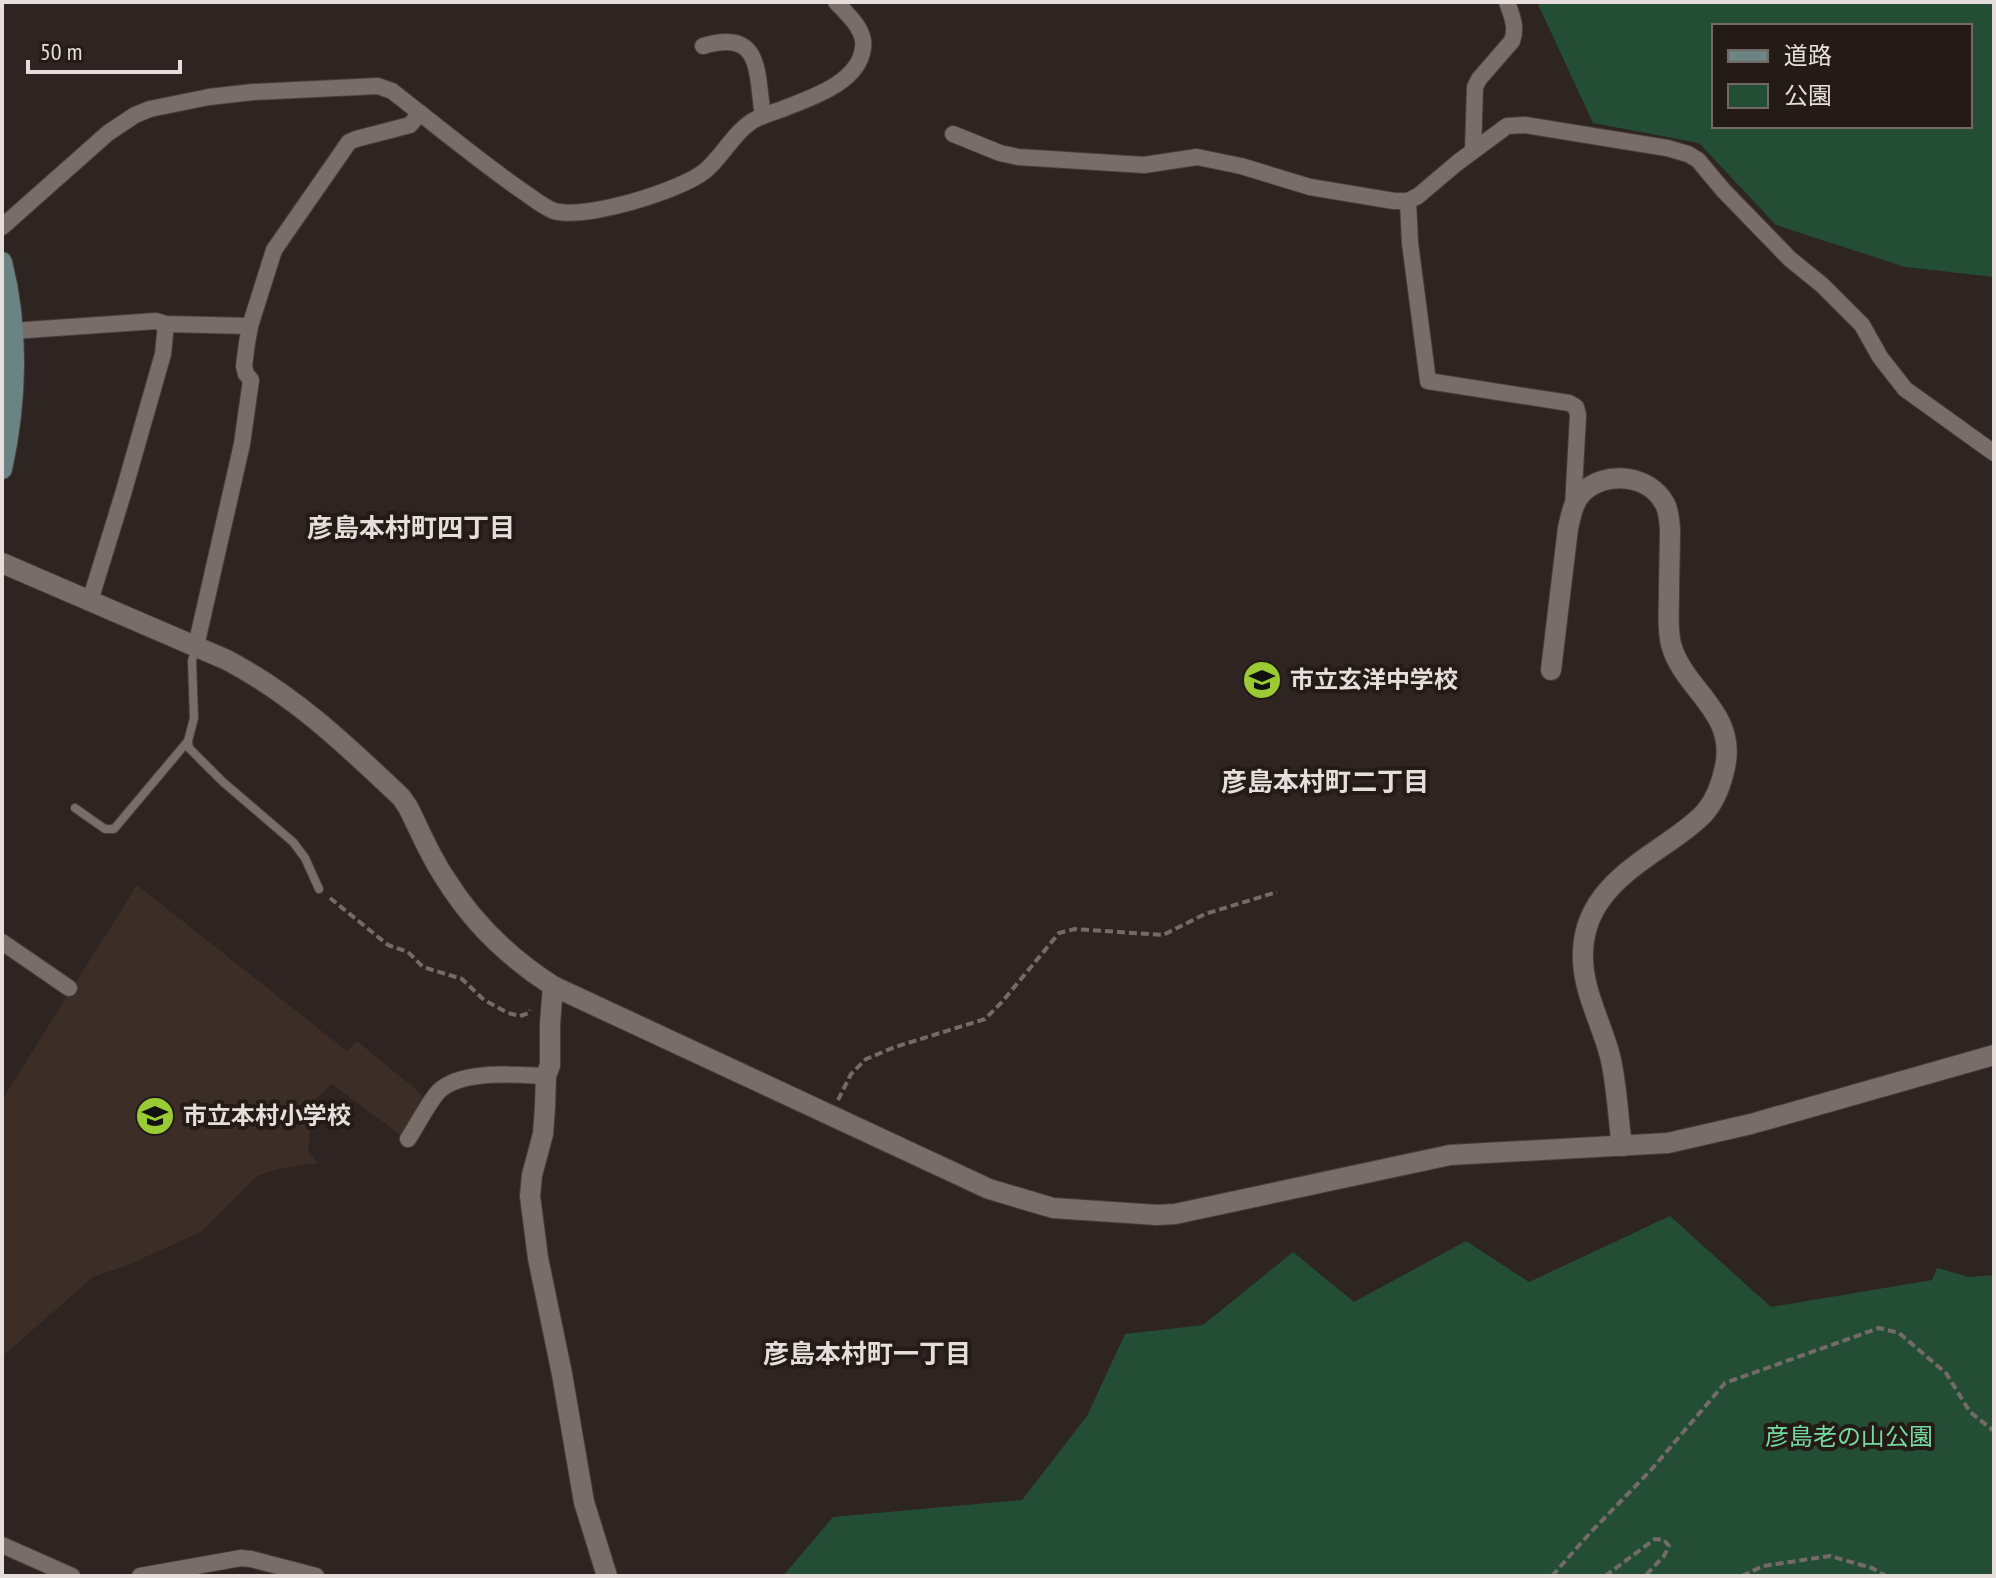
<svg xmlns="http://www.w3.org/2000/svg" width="1996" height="1578" font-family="'PT Sans Narrow','Noto Sans JP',sans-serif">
<rect width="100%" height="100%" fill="#2e2421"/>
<polygon fill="#3c2d27" points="137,885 347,1051 357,1041 413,1087 426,1100 402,1136 332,1084 305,1109 311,1124 308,1152 318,1163 279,1169 257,1176 201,1232 128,1265 93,1277 2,1357 2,1100"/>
<g fill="#244d35" fill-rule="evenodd">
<path d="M1537,2H1994V277L1905,267L1776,225L1699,143L1593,123ZM1714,26H1970V126H1714Z"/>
<polygon points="1670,1216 1771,1307 1932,1280 1937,1268 1969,1277 1994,1275 1994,1576 783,1576 833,1517 1022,1500 1087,1416 1125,1334 1203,1325 1293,1252 1354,1302 1466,1241 1529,1282"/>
</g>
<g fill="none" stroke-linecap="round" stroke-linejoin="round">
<defs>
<g id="service">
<polyline points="188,741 189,748 223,782 293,842 305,858 319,889"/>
<polyline points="75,808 105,829 114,829 188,741 194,718 192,661 196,647"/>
</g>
<g id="minor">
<path d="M703,46C763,28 756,73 763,116"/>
<polyline points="953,134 1000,153 1018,157 1144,165 1197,157 1241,166 1310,187 1394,201 1408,201 1418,196 1457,163 1507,126 1525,125 1667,148 1688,154 1698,160 1723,190 1790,259 1822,285 1862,325 1880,357 1905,389 1994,453"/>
<path d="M1473,151L1475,87L1479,79L1512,41C1517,27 1512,16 1507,2"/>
<polyline points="1408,201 1410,243 1428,381 1569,403 1576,407 1578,415 1573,508"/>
<path d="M2,227L108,133L135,115L150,109L209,97L253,92L378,86L392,91C433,123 474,157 518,188C529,195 541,206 554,211C585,220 680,191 705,171C723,156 735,130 756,119C765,114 776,112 785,108C813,97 859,82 863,48C866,30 847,14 836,2"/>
<polyline points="12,331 156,321 166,324 250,326"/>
<polyline points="90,601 123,494 163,354 166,324"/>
<polyline points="196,646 242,444 251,380 246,374 244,366 247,343 250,326 274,250 349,142 356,139 410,125 420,113"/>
<polyline points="2,942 69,988"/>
<path d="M408,1139C416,1127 430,1100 439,1091C462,1069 517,1075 546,1076"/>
<polyline points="2,1545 72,1576"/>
<polyline points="140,1576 241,1558 251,1559 316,1576"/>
</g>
<g id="tertiary">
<path d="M2,563L227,660C295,696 345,744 401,797L408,807C420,831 430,856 445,878C472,922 511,959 553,986L989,1189L1053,1208L1157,1215L1175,1214L1450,1155L1668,1143L1751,1124L1994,1055"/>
<path d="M1551,670L1568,528C1571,516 1573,502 1582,493C1605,470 1649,474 1665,504C1669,511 1669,520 1670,529C1670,551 1669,573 1669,595C1669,611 1667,628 1671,644C1683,690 1737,711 1725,767C1722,781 1716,799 1706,811C1698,821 1685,830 1674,838C1633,867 1585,894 1583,951C1581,988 1601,1021 1610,1056C1617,1084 1618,1118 1622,1146"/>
<polyline points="553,986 550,1024 550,1065 546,1076 545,1107 543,1134 532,1175 530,1196 538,1258 562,1374 584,1502 607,1576"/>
</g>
<path id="secondary" d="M2,262C19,328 17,402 2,469"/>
</defs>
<use href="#service" stroke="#483f3c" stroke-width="10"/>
<use href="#minor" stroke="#483f3c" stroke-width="18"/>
<use href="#tertiary" stroke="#483f3c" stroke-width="22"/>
<use href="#secondary" stroke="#483f3c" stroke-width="22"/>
<g stroke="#746b68" stroke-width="4" stroke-dasharray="8 4" stroke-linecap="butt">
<polyline points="330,898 388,945 408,952 423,967 462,979 484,1000 508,1013 520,1016 529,1013 530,1010"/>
<polyline points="838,1100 851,1074 866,1059 895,1047 985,1019 1002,1002 1059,933 1075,929 1163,935 1205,914 1277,892"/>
<polyline points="1552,1576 1590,1533 1651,1470 1725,1383 1879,1328 1899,1333 1946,1373 1970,1412 1994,1431"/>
<polyline points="1605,1576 1655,1539 1664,1540 1669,1546 1664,1556 1645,1576"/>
<polyline points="1742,1576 1763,1566 1830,1556 1872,1568 1886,1576"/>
</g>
<use href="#service" stroke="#796d69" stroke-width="8"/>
<use href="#minor" stroke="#796d69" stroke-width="16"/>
<use href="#tertiary" stroke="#796d69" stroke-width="20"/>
<use href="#secondary" stroke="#6c8383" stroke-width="20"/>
</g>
<defs>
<symbol id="school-disc" viewBox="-11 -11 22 22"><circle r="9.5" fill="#9acb34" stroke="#241b17"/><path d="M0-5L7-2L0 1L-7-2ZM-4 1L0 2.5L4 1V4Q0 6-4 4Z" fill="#111"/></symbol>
</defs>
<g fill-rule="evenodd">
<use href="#school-disc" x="1240" y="658" width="44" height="44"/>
<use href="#school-disc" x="133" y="1094" width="44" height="44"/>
</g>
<g text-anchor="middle" stroke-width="8" stroke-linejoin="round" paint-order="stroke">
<g font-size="24" font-weight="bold" fill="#e5dedc" stroke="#241b17" text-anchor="start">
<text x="1290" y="688">市立玄洋中学校</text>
<text x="183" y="1124">市立本村小学校</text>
</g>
<g font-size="24" fill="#74da9f" stroke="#241b17">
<text x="1849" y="1445">彦島老の山公園</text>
</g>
<g font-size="26" font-weight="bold" fill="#e5dedc" stroke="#241b17">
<text x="411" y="537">彦島本村町四丁目</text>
<text x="1325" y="791">彦島本村町二丁目</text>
<text x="867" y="1363">彦島本村町一丁目</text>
</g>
</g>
<rect width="1996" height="1578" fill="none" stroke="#e5dedc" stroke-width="8"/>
<rect x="1712" y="24" width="260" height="104" fill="#241b17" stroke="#716966" stroke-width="2"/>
<rect x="1728" y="50" width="40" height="12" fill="#6c8383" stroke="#716966" stroke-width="2"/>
<text x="1784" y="64" font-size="24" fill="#e5dedc">道路</text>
<rect x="1728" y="84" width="40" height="24" fill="#244d35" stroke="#716966" stroke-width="2"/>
<text x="1784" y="104" font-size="24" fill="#e5dedc">公園</text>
<path d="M28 60v12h152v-12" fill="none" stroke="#e5dedc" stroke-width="4"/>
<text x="40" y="60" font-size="24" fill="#e5dedc" stroke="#241b17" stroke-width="6" paint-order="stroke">50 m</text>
</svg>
